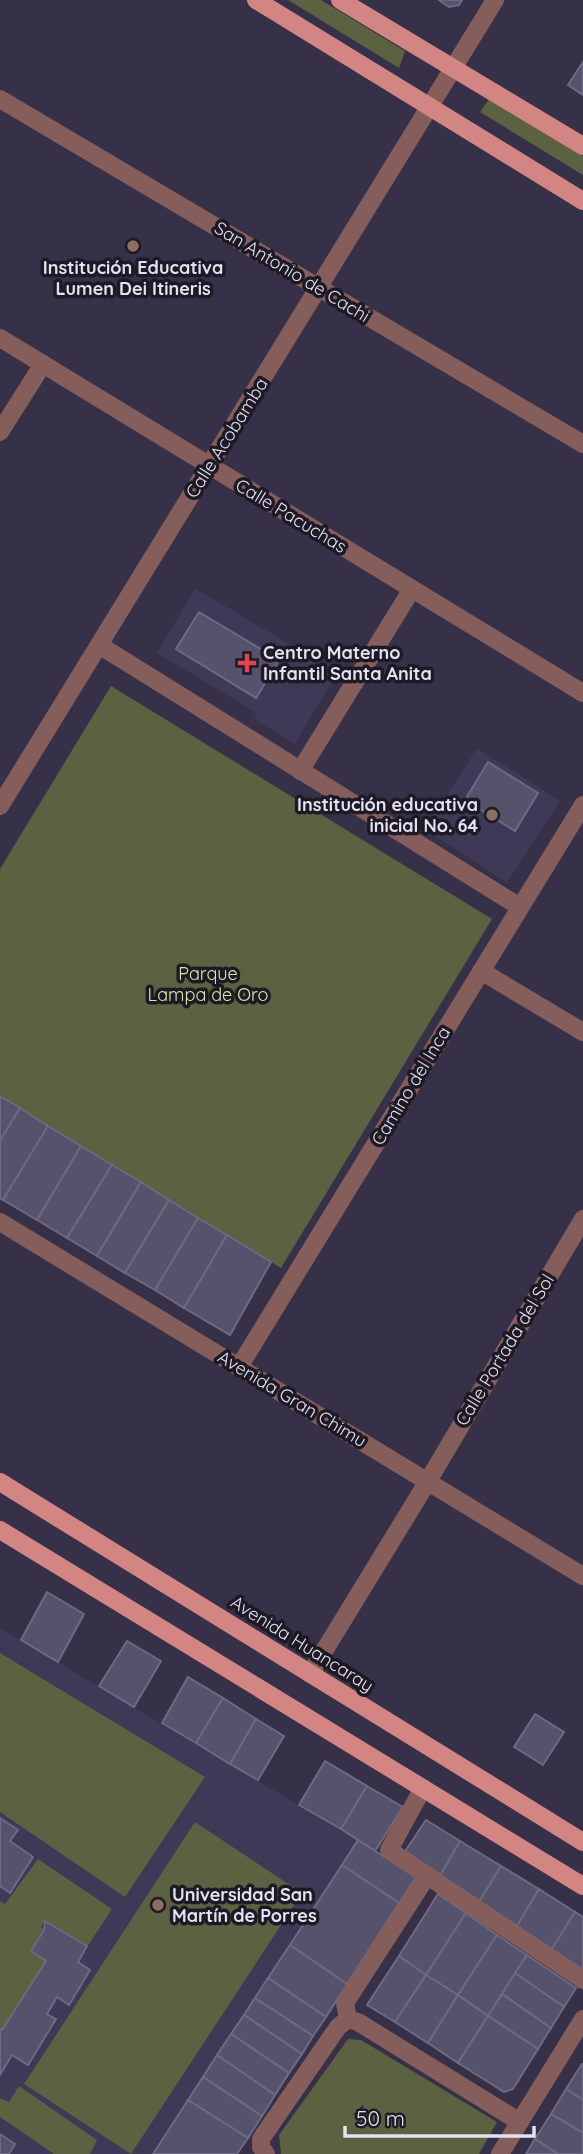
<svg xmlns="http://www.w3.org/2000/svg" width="583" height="2154" font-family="Quicksand,sans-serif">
<rect width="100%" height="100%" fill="#363049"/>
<g fill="#3f3857">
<polygon points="195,588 337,673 295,744 254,719 257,713 157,653"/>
<polygon points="477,748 560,801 507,883 425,829"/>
<polygon points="0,1628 358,1840 153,2154 0,2154"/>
</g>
<g fill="#5c6142">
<polygon points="288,0 321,0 405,51 399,68"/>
<polygon points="489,99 583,156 583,175 480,112"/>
<polygon points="111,686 492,919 281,1268 0,1096 0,869"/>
<polygon points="0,1653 205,1777 125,1897 0,1812"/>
<polygon points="195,1822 302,1893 131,2154 24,2084"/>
<polygon points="38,1859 112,1909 87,1947 45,1920 41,1927 44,1930 46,1961 2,2030 0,2029 0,1901 5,1904"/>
<polygon points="348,2039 361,2040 497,2122 479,2154 281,2154 279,2135"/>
<polygon points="19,2086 97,2140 90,2154 54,2154 0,2117 0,2098 9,2102"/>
</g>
<g fill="#57526c" stroke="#6e6883" stroke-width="2">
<polygon points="439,0 462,0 459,5 449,7"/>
<polygon points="583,62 583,95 568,85"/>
<polygon points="199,612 279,660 256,698 176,649"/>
<polygon points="488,762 538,793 515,831 465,800"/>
<polygon points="0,1096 20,1108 0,1141"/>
<polygon points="20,1108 48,1126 3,1200 0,1198 0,1141"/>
<polygon points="48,1126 81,1146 37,1220 3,1200"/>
<polygon points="81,1146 112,1165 67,1238 37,1220"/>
<polygon points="112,1165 141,1182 97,1256 67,1238"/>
<polygon points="141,1182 169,1200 125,1273 97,1256"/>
<polygon points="169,1200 198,1218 155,1290 125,1273"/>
<polygon points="198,1218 227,1235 184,1308 155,1290"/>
<polygon points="227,1235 271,1262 230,1335 184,1308"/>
<polygon points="47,1592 84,1614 58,1662 21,1640"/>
<polygon points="127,1641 161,1661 134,1707 99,1686"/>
<polygon points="188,1677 223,1698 196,1743 162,1723"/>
<polygon points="223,1698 256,1719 230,1764 196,1743"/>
<polygon points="535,1714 564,1732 543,1765 514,1747"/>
<polygon points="256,1719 284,1736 258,1780 230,1764"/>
<polygon points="325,1761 367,1786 341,1829 299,1805"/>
<polygon points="367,1786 403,1807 375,1851 341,1829"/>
<polygon points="0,1818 18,1830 10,1841 33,1857 10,1893 0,1886"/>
<polygon points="426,1820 460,1841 440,1876 404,1853"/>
<polygon points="358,1840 416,1877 399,1903 342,1865"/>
<polygon points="460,1841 501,1866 479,1902 440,1876"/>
<polygon points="342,1865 399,1903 347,1984 290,1945"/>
<polygon points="501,1866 539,1889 517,1926 479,1902"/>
<polygon points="539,1889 575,1912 552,1949 517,1926"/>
<polygon points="438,1894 466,1913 426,1975 399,1956"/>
<polygon points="575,1912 583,1917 583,1970 552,1949"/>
<polygon points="466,1913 497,1935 458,1995 426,1975"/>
<polygon points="45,1921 87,1946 78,1962 90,1970 69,2005 57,1997 47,2014 56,2019 28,2065 12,2055 0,2075 0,2029 2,2030 46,1961 31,1951 44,1930"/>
<polygon points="497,1935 527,1955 488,2016 458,1995"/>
<polygon points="290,1945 347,1984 326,2017 268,1978"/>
<polygon points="527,1955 576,1988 564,2007 515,1973"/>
<polygon points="399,1956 426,1975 395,2022 367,2005"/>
<polygon points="515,1973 564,2007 551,2028 502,1994"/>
<polygon points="426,1975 458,1995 428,2043 395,2022"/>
<polygon points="268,1978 326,2017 313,2036 255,1998"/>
<polygon points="502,1994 551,2028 538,2049 488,2016"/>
<polygon points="458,1995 488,2016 458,2063 428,2043"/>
<polygon points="255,1998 313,2036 302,2054 244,2015"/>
<polygon points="244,2015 302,2054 289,2073 231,2034"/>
<polygon points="488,2016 538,2049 513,2089 504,2092 458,2063"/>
<polygon points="231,2034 289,2073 275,2095 217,2055"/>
<polygon points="217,2055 275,2095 262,2116 203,2077"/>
<polygon points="582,2064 583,2064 583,2100 566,2089"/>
<polygon points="203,2077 262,2116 248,2138 188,2100"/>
<polygon points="566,2089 583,2100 583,2133 551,2114"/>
<polygon points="188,2100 248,2138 237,2154 153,2154"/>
<polygon points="551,2114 583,2133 583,2154 558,2154 535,2139"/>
<polygon points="0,2134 15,2144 9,2154 0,2154"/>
<polygon points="535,2139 558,2154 526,2154"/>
</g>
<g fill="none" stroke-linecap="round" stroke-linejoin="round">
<g stroke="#855e5c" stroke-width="18">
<polyline points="0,99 583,444"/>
<polyline points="0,338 583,693"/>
<polyline points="0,432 43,364"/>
<polyline points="99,645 520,907"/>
<polyline points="300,771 412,589"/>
<polyline points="0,806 495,0"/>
<polyline points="481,971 583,1032"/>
<polyline points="0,1222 583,1576"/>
<polyline points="239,1367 583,805"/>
<polyline points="310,1674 428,1481 583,1219"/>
<polyline points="423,1788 389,1850 583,1980"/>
<polyline points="348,2019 358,2022 520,2122"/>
<polyline points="348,2019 345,2003 427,1876"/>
<polyline points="266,2154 261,2147 261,2139 338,2027 348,2019"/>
<polyline points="500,2154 583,2019"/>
</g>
<g stroke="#d28582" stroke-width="18">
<polyline points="256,0 583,201"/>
<polyline points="340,0 583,146"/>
<polyline points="0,1482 583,1842"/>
<polyline points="0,1530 583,1886"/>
</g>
</g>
<g fill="#8d6e63" stroke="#1d1a25" stroke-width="2.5">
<circle cx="133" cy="246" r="7"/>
<circle cx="492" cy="815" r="7"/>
<circle cx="158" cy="1905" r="7"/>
</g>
<path fill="#e0444e" stroke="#1d1a25" stroke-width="2.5" d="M243.5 652.5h7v7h7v7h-7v7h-7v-7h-7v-7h7z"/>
<g text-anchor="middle" stroke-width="7" stroke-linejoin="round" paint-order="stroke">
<g font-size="18" font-weight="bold" fill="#e4e1f1" stroke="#1d1a25" text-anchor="start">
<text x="133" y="274" text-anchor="middle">Institución Educativa<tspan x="133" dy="21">Lumen Dei Itineris</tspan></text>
<text x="263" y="659">Centro Materno<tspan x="263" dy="21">Infantil Santa Anita</tspan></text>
<text x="478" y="811" text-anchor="end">Institución educativa<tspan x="478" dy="21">inicial No. 64</tspan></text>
<text x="172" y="1901">Universidad San<tspan x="172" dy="21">Martín de Porres</tspan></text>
</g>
<g font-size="18" fill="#e4e1f1" stroke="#1d1a25">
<text transform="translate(292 272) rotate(31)" y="6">San Antonio de Cachi</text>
<text transform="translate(227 438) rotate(-58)" y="6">Calle Acobamba</text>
<text transform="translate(291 516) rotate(31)" y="6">Calle Pacuchas</text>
<text transform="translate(411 1086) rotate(-59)" y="6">Camino del Inca</text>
<text transform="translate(505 1350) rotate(-59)" y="6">Calle Portada del Sol</text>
<text transform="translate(292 1399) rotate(31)" y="6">Avenida Gran Chimu</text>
<text transform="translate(302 1644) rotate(32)" y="6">Avenida Huancaray</text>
</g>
<g font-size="18" fill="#dce6a7" stroke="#1d1a25">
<text x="208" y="980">Parque<tspan x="208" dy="21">Lampa de Oro</tspan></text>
</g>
</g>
<path d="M345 2126v10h189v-10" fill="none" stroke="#e4e1f1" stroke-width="3.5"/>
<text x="356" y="2126" font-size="21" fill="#e4e1f1" stroke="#1d1a25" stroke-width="5" paint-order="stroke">50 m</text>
</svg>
